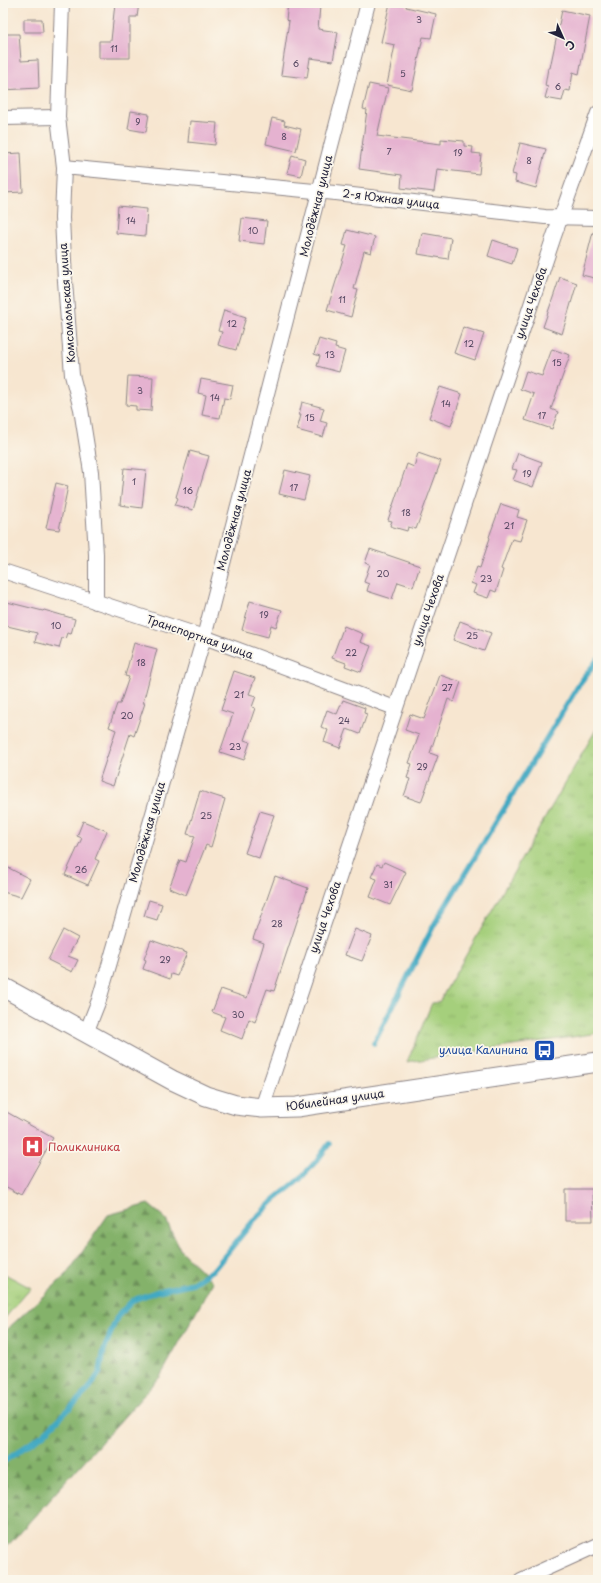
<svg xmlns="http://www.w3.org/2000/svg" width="601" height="1583" font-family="'Playpen Sans',sans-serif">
<defs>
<pattern id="grass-tufts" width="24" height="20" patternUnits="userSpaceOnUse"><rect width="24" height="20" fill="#a5cf7b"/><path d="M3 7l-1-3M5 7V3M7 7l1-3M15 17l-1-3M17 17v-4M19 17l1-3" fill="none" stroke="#8eb16b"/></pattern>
<pattern id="forest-firs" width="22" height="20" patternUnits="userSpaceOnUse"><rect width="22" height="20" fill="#84b26b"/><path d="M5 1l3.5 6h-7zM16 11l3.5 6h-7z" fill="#6c9059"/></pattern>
</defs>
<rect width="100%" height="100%" fill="#fbf7ec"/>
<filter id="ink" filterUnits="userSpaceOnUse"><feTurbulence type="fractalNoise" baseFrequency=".025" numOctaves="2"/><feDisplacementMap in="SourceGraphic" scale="8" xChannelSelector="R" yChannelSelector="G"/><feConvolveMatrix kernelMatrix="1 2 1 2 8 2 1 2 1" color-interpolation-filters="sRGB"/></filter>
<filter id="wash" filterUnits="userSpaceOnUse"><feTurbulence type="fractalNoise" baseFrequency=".012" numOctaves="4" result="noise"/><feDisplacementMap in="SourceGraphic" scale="16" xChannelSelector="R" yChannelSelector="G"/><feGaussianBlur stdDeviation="0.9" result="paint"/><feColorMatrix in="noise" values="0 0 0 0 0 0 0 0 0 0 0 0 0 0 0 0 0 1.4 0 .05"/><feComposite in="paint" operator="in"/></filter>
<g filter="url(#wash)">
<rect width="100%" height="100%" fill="#f7e6d0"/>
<g fill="url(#grass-tufts)" stroke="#64785b">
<polygon points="598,726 598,1033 407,1062 432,1003 439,1002"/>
<polygon points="3,1273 31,1288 3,1320"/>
</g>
<polygon fill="url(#forest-firs)" stroke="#536a53" points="148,1204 165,1218 181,1251 213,1282 160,1377 3,1551 3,1333 67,1274 108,1215"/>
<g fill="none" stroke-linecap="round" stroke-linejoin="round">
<g stroke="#42a9c2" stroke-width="5.5">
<polyline points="374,1043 434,925 580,683 598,659"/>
<polyline points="3,1462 44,1434 88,1390 100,1372 104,1350 117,1317 133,1300 158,1291 193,1283 214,1269 254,1220 274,1200 300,1179 318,1159 329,1144"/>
</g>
</g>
<g id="blocks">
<g fill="#e5b2d0">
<polygon points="115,3 139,3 137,17 130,17 130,58 99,58 99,41 111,41"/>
<polygon points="288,3 320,6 318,29 338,32 333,61 310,58 307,78 281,75 289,21 286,20"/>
<polygon points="390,3 407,3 406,7 436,14 431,38 423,37 412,90 387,85 395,45 381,42"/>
<polygon points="562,10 590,16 579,74 573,72 570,91 565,90 562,101 545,98 548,87 545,86 548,68 550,68"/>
<polygon points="24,19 42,19 43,32 24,32"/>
<polygon points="3,34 19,34 21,61 38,60 39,88 3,90"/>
<polygon points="369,84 388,88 377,136 441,144 441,139 464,141 464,146 473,147 472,153 481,154 479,174 437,169 434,192 401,188 402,175 359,169 367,110 363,109"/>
<polygon points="131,111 149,114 146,132 128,129"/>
<polygon points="272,118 285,121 284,125 301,129 296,151 266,144"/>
<polygon points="190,121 217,123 215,145 188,142"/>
<polygon points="520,143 546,149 536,188 515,182 516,175 512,174"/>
<polygon points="21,153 23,192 3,193 3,154"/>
<polygon points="292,155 305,159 301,176 287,173"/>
<polygon points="118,206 147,209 145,236 116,233"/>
<polygon points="242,218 267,221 264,244 239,241"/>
<polygon points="347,230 375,237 371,253 364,251 354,289 358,290 351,317 327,310 347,246 343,245"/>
<polygon points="593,232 598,232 598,279 582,275"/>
<polygon points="422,233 451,238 448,259 418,254"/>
<polygon points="493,240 517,248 512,264 488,256"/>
<polygon points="560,277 577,283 562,334 543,327"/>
<polygon points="224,310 246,317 236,350 218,345 222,332 218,331"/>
<polygon points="463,327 484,334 475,360 454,353"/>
<polygon points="319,339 336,344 335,348 345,351 339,372 317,366 320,356 314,354"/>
<polygon points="552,349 570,355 551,409 558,412 552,429 525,420 534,394 520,389 526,371 542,376"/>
<polygon points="128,376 153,377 151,411 136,410 136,406 126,405"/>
<polygon points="201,379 233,385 230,399 224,398 220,418 202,415 206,395 198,393"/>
<polygon points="440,387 462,394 451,426 429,418"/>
<polygon points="302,402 324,408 320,421 327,423 323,437 297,430 301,415 299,415"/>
<polygon points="190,451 209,456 193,510 175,505 178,498 176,497"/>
<polygon points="418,453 441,461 416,529 408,527 407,531 390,526 392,521 388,520 407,464 414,467"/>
<polygon points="518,453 542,462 533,487 513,480 517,470 512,469"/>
<polygon points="124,468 146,470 142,508 120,505"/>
<polygon points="285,470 310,476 304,500 279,494"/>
<polygon points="56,483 68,486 59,530 46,528"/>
<polygon points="501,504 519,510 517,517 527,520 520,541 512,539 501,569 503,570 496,592 491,590 488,598 473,593 476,585 471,583 477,567 480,568 490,538 489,537"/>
<polygon points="370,549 420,566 413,587 398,582 392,599 367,591 369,584 364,582 370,564 365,563"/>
<polygon points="3,601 43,611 44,610 75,619 71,634 67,633 65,639 62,638 59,648 35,642 37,633 3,625"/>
<polygon points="250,601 282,610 276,627 271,625 268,637 242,630"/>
<polygon points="460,621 491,633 484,651 453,640"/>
<polygon points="344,626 363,634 360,642 371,646 361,672 345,666 346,663 332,658"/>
<polygon points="134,643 157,649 143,703 145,703 134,736 130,734 113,786 99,781 116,730 109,727 117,704 120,704 129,677 125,676"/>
<polygon points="234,671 255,678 249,694 256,696 252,707 255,708 244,740 250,742 244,760 220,752 233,714 221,710"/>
<polygon points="440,675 461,682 454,702 448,699 430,753 438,756 421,802 404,796 410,779 407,778 412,764 409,763 419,735 405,730 410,714 424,719"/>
<polygon points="343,700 365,708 364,713 367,714 360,734 347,729 340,748 324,742 328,730 321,727 327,710 337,714"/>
<polygon points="200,791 225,799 211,847 206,845 186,895 169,888 180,860 186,862 195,836 187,834"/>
<polygon points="260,811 274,815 259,858 245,853"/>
<polygon points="83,821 107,831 95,859 99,861 88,885 65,875 82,838 77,836"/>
<polygon points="384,862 406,872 390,905 370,897 377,879 371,877 377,864 382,866"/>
<polygon points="3,865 30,879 21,897 3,892"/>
<polygon points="275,876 308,888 274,991 267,989 255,1022 249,1019 242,1039 220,1030 225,1017 212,1012 221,989 247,998 264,943 253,939"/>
<polygon points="149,900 162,904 157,920 144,916"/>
<polygon points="355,929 372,936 362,961 345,955"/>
<polygon points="63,930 78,938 68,956 78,960 72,972 48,960"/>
<polygon points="151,940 187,953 177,976 171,974 170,979 143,969 146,960 144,959"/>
<polygon points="3,1110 53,1138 21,1195 3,1185"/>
<polygon points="565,1189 592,1189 593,1221 565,1221"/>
</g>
</g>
</g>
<g filter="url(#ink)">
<use href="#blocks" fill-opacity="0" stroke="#8c8486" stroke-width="1"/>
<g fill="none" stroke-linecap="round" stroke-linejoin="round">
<defs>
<g id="minor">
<polyline points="62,3 58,117 64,167 62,218 65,281 72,375 81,409 91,472 96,554 96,602"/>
<polyline points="3,118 58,117"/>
<polyline points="64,167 335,193 545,217 598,218"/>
<polyline points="3,571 204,637 395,708"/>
<polyline points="86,1033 99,1000 204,637 368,3"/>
<polyline points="262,1108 554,236 598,113"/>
<polyline points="521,1580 598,1545"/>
</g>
<polyline id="secondary" points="3,987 172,1080 206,1096 236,1105 262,1108 297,1107 598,1062"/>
</defs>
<use href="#minor" stroke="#8c8486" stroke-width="16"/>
<use href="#secondary" stroke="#8c8486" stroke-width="21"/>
<use href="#minor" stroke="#fff" stroke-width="14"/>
<use href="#secondary" stroke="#fff" stroke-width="19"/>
</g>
</g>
<defs>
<symbol id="bus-square" viewBox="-11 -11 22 22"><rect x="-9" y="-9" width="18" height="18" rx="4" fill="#1a4fb4" stroke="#fbf7ec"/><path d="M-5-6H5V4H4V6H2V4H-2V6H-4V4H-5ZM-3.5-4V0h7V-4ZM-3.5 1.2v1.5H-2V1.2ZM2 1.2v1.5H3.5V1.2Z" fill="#fff"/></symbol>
<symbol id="hospital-square" viewBox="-11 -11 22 22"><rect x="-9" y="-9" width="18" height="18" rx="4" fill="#e0444e" stroke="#fbf7ec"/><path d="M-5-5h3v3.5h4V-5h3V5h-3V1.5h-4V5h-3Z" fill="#fff"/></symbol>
</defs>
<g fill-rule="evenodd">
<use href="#bus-square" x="532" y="1038" width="25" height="25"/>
<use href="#hospital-square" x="20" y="1134" width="25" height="25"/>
</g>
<g text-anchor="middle" stroke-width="3.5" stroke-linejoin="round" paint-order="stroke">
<g font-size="9" fill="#534660">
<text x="419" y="23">3</text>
<text x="114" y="52">11</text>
<text x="296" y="67">6</text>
<text x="403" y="77">5</text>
<text x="558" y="90">6</text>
<text x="138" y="125">9</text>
<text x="284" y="140">8</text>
<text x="389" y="155">7</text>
<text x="458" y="156">19</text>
<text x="529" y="164">8</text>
<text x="131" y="224">14</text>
<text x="253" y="234">10</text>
<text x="342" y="303">11</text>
<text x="232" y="327">12</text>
<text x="469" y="347">12</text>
<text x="330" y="358">13</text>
<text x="557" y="366">15</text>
<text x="140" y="394">3</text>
<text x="215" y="401">14</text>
<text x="446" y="407">14</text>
<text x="542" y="419">17</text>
<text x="310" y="421">15</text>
<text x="527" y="477">19</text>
<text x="134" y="485">1</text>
<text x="294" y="491">17</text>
<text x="188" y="494">16</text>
<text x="406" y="516">18</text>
<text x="509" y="529">21</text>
<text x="383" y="577">20</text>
<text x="486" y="582">23</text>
<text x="264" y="618">19</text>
<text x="56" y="629">10</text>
<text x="472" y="639">25</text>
<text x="351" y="656">22</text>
<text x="141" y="666">18</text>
<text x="447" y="691">27</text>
<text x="239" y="698">21</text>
<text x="127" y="719">20</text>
<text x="344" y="724">24</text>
<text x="235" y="750">23</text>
<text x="422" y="770">29</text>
<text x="206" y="819">25</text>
<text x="81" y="873">26</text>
<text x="388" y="888">31</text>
<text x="277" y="927">28</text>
<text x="165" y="963">29</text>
<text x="238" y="1018">30</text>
</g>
<g font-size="11" fill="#22223b" stroke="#fbf7ec">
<text transform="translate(391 199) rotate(7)" y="4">2-я Южная улица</text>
<text transform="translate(316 206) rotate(-76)" y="4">Молодёжная улица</text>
<text transform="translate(67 303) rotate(-94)" y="4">Комсомольская улица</text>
<text transform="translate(531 303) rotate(-71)" y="4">улица Чехова</text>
<text transform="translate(234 520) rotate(-75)" y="4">Молодёжная улица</text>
<text transform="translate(428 610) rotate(-71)" y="4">улица Чехова</text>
<text transform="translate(200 637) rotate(19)" y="4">Транспортная улица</text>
<text transform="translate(147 832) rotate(-74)" y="4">Молодёжная улица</text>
<text transform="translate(325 917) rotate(-71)" y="4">улица Чехова</text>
<text transform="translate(335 1100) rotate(-8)" y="4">Юбилейная улица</text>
</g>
<g font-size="11" fill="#164399" stroke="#fbf7ec" text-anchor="end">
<text x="528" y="1054">улица Калинина</text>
</g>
<g font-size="11" fill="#be3a42" stroke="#fbf7ec" text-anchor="start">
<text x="48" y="1151">Поликлиника</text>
</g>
</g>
<rect width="601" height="1583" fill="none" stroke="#fbf7ec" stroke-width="16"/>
<g transform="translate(563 38) rotate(135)" stroke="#fbf7ec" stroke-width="3" paint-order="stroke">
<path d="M0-3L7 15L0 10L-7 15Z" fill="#22223b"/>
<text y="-6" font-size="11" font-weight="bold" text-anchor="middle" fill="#22223b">С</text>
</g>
</svg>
